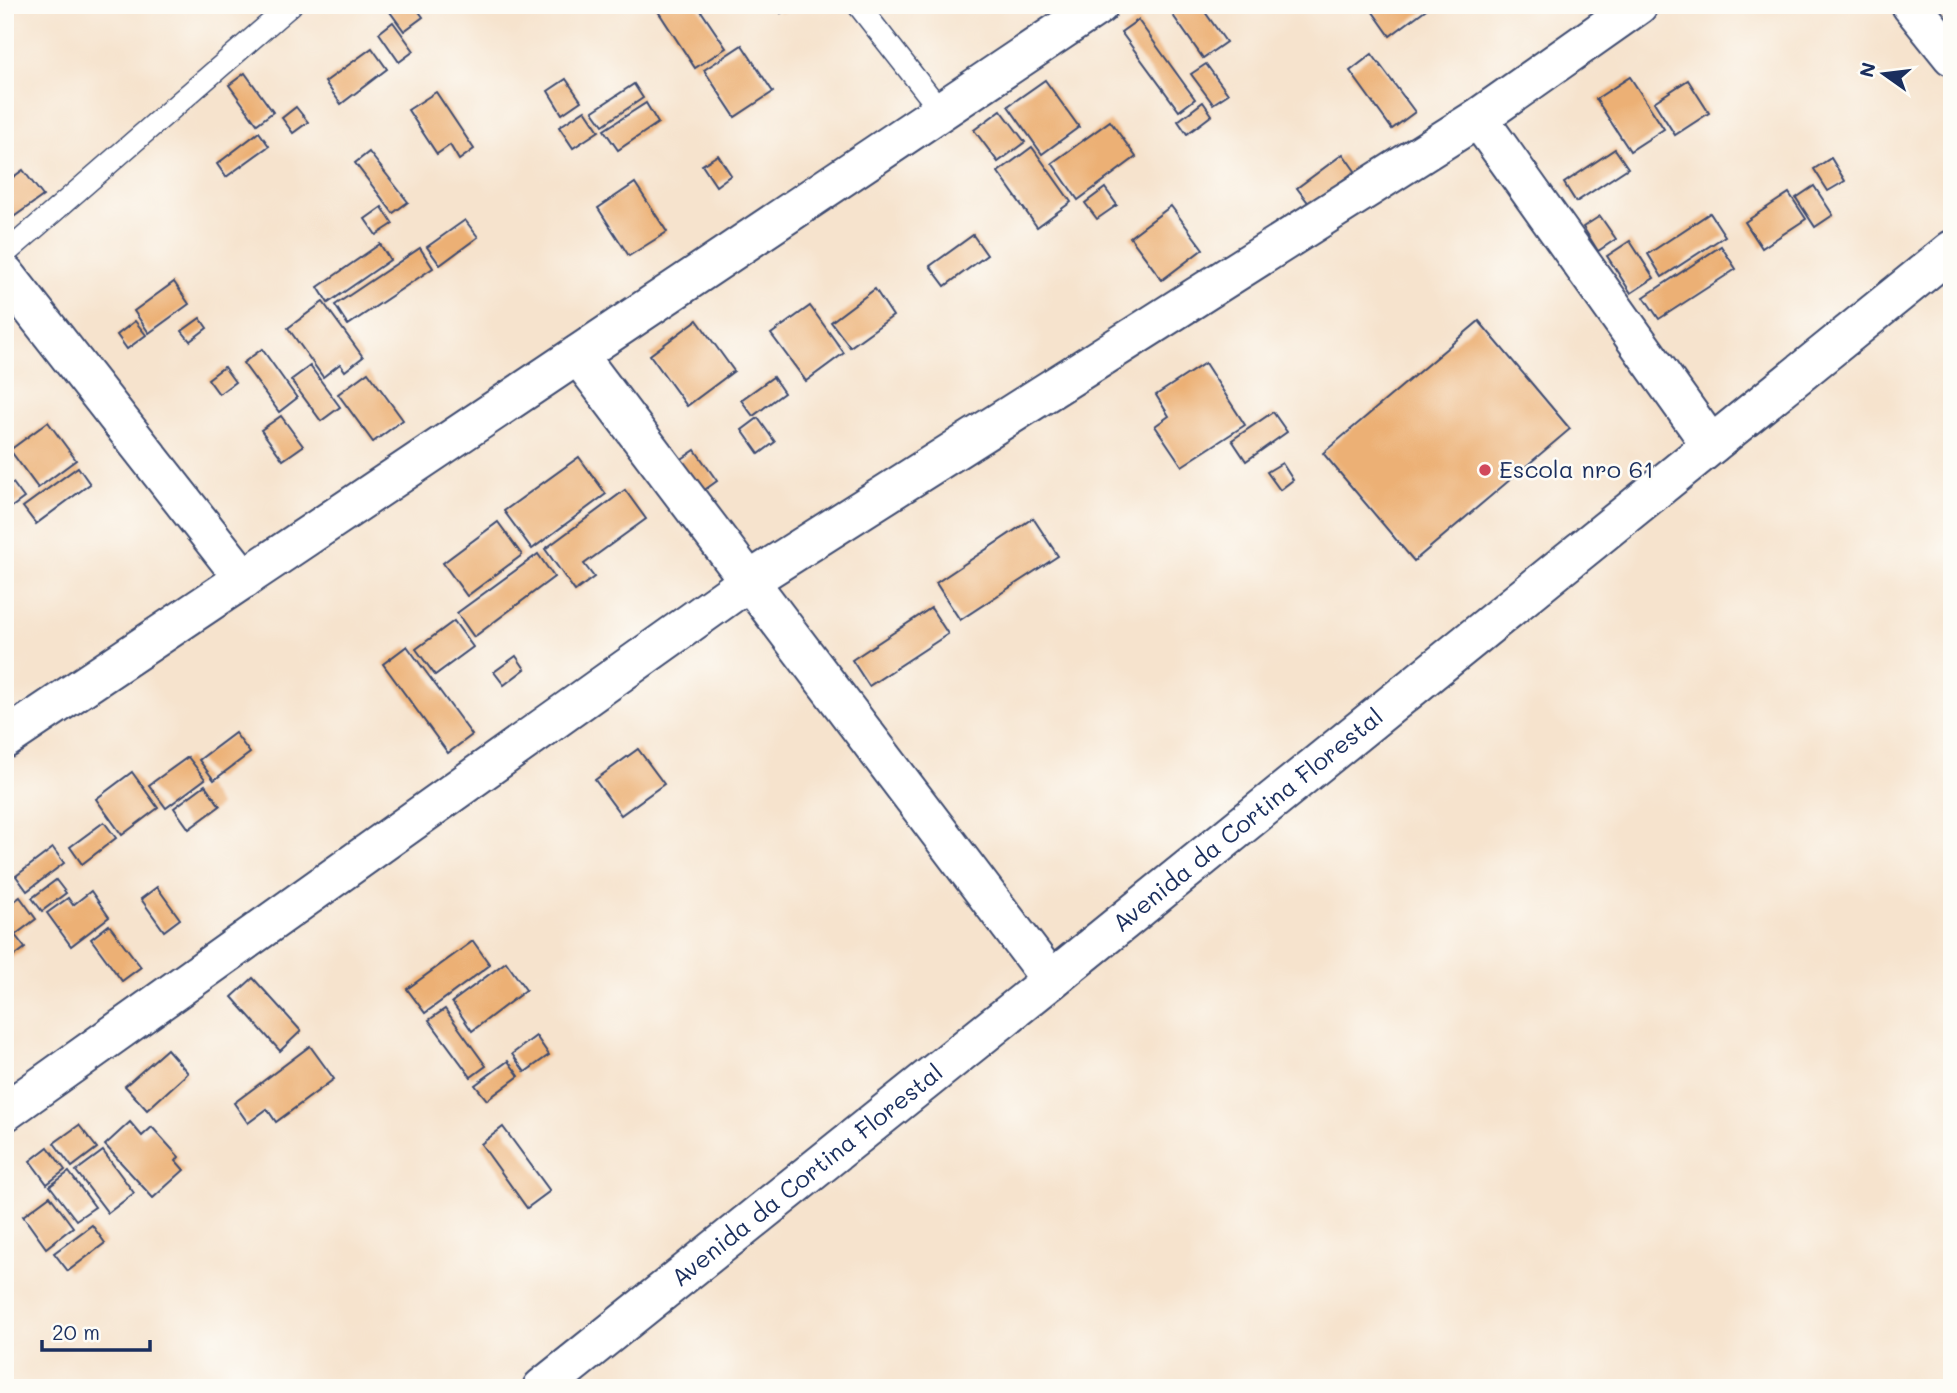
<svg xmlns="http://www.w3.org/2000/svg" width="1957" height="1393" font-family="Mali,sans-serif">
<rect width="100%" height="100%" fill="#fdfcf7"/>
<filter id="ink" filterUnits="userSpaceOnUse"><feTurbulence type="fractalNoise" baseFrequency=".0143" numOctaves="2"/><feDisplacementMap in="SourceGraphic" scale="14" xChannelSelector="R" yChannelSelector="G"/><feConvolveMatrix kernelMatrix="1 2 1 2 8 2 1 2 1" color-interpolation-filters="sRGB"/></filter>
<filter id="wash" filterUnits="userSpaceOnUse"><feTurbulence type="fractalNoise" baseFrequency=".00686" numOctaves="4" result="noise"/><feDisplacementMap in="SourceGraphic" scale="28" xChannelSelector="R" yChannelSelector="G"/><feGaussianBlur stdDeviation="1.57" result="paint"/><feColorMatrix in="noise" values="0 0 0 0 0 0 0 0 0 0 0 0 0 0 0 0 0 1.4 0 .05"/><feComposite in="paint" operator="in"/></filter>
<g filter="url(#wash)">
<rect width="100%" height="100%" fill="#f6e3cd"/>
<g id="blocks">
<g fill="#ecb074">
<polygon points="385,5 414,5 423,17 404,31"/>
<polygon points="654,5 697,5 726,48 695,68"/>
<polygon points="776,5 792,5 781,13"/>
<polygon points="1184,5 1200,5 1226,42 1203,58 1172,14"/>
<polygon points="1368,5 1427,5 1429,7 1390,36"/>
<polygon points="1138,20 1195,99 1179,111 1121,32"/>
<polygon points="393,22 414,51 399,62 379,33"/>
<polygon points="742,45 773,92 735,117 704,70"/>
<polygon points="372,48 387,69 341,104 325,82"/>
<polygon points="1372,54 1415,112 1392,129 1350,71"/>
<polygon points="1206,64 1228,94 1213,104 1191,74"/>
<polygon points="245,73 273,112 257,124 229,85"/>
<polygon points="1630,77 1664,129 1630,151 1596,99"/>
<polygon points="566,79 581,101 562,114 548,91"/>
<polygon points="1045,80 1079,127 1042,154 1008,106"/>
<polygon points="1688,80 1709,113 1675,135 1654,102"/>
<polygon points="634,84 643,98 603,125 593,111"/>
<polygon points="436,92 474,149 459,160 450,145 437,154 408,110"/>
<polygon points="1203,102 1212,115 1187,134 1178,121"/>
<polygon points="646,103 658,123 618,150 604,130"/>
<polygon points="296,107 308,122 293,133 282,118"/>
<polygon points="585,110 599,131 573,148 559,127"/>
<polygon points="1001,110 1025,142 998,162 974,130"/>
<polygon points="1110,121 1136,157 1078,200 1052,163"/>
<polygon points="259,132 269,146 226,177 217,164"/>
<polygon points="1032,147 1071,202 1037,227 998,172"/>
<polygon points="1615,149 1628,168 1576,202 1564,183"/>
<polygon points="369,152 408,202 393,213 355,163"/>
<polygon points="1343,154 1355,171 1310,205 1297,188"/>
<polygon points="718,155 731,175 716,186 702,165"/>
<polygon points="1831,158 1845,181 1828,191 1814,169"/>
<polygon points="23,170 43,196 5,223 5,183"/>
<polygon points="635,183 667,232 629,256 598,208"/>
<polygon points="1814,186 1833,215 1815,227 1796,198"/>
<polygon points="1105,188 1117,205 1097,219 1085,203"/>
<polygon points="1789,193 1806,219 1762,248 1745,222"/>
<polygon points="1171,206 1203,249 1162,280 1130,237"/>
<polygon points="382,207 393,224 376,235 365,219"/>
<polygon points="1710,213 1725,236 1662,277 1648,254"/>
<polygon points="1600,216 1616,239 1598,251 1583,227"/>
<polygon points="465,220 478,237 440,265 427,247"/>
<polygon points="973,235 987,255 945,286 930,266"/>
<polygon points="1630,241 1654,278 1631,293 1607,256"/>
<polygon points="380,244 390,260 328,303 318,287"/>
<polygon points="1721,246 1736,269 1659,319 1644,297"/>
<polygon points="420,248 433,268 348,325 335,305"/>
<polygon points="174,282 189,304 149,333 134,311"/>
<polygon points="875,289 893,316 850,347 831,322"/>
<polygon points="323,302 363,357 345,371 340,364 323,377 288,328"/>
<polygon points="810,306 844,353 806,381 771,334"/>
<polygon points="200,318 207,328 190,341 182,331"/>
<polygon points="697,320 734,371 687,406 650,355"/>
<polygon points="135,321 146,335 127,349 117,335"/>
<polygon points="1479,321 1570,429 1414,561 1323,453"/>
<polygon points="262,349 297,398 279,412 243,363"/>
<polygon points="1205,363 1245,425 1182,466 1155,426 1169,416 1156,395"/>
<polygon points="310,366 340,407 321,421 291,380"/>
<polygon points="224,367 235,382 219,394 208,379"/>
<polygon points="368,372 403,420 373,442 338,394"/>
<polygon points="773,377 784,393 753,416 741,400"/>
<polygon points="1273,412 1287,432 1246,461 1232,440"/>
<polygon points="281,416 303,446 283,460 261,430"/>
<polygon points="758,418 775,442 759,454 742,430"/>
<polygon points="48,422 76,460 38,488 10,450"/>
<polygon points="695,450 717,481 696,496 673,465"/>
<polygon points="579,457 606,494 532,549 504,511"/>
<polygon points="1282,463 1293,480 1280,490 1267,472"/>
<polygon points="78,467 90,484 36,524 23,507"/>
<polygon points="13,483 24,498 5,512 5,489"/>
<polygon points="625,490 646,519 584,564 594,577 575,591 545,549"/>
<polygon points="1033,518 1058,556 960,620 936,583"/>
<polygon points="498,522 522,555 467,596 443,563"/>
<polygon points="538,554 554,577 474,637 457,613"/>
<polygon points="931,608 948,634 869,686 852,660"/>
<polygon points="454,621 473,647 435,675 416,649"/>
<polygon points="407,646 472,735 448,753 383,664"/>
<polygon points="516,656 525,669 504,685 494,672"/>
<polygon points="235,733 250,753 214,780 199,760"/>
<polygon points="638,749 664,784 621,815 595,780"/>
<polygon points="188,757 205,779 166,808 149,785"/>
<polygon points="132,772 158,808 122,835 96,799"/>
<polygon points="205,785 220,806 189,829 174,808"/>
<polygon points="104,822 116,838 82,864 70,847"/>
<polygon points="53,848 64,863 27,891 16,876"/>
<polygon points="56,880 66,893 42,911 32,898"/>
<polygon points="157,887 180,919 164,931 141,899"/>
<polygon points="91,891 109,917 71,946 47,913 68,898 73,905"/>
<polygon points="20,897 36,919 15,935 25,948 5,963 5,908"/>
<polygon points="109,925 141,967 122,981 91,939"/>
<polygon points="473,941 490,965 425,1013 407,989"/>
<polygon points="506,962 526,990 472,1031 452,1002"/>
<polygon points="253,978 301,1031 280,1051 232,997"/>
<polygon points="445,1009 486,1066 471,1077 429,1020"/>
<polygon points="536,1036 549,1055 525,1072 512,1054"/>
<polygon points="310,1046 334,1079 276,1122 267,1109 248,1123 234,1103"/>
<polygon points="167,1049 188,1073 147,1110 125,1086"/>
<polygon points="508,1061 519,1076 487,1100 475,1085"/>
<polygon points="130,1122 142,1136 152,1127 179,1157 176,1161 184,1170 153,1198 105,1145"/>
<polygon points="79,1125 97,1148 72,1167 54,1143"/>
<polygon points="503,1127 550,1191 527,1208 481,1144"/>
<polygon points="48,1147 65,1170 47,1184 30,1161"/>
<polygon points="103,1151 134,1193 108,1213 76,1171"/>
<polygon points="69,1172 95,1207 76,1220 50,1186"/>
<polygon points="50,1196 73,1227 46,1248 23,1216"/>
<polygon points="92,1225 105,1243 68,1271 54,1253"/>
</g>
</g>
</g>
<g filter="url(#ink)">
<use href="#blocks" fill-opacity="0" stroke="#3c4a6f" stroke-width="2"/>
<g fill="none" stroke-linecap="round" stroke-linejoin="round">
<defs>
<g id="lane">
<polyline points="858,5 941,111"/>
<polyline points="5,254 291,5"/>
</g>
<g id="street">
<polyline points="1911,5 1952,56"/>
<polyline points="1478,118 1711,445"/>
<polyline points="5,274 244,579"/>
<polyline points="578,355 1051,980"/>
<polyline points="5,739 1099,5"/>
<polyline points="5,1112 749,581 1478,118 1638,5"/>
<path id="s1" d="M542,1388L1051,980L1952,250"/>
</g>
</defs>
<use href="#lane" stroke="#3c4a6f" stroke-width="24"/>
<use href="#street" stroke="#3c4a6f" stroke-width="42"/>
<use href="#lane" stroke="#fff" stroke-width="21"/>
<use href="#street" stroke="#fff" stroke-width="38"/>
</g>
</g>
<circle fill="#d1495b" stroke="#fdfcf7" stroke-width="2.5" cx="1485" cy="470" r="7"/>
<g text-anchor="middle" stroke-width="5" stroke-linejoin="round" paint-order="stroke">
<g font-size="24" fill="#1b2f5e" stroke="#fdfcf7" text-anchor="start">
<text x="1499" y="478">Escola nro 61</text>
</g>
<g font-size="24" fill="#1b2f5e" stroke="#fdfcf7">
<text dy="8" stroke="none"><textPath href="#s1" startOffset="906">Avenida da Cortina Florestal</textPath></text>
<text dy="8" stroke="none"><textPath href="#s1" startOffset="340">Avenida da Cortina Florestal</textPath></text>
</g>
</g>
<rect width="1957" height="1393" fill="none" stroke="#fdfcf7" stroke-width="28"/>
<g transform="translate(1884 74) rotate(284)" stroke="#fdfcf7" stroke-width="5" paint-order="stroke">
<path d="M0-5L12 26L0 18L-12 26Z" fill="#1b2f5e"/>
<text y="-10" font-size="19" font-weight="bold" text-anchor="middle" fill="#1b2f5e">N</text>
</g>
<path d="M42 1340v10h108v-10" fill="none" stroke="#1b2f5e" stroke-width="3.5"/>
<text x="52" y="1340" font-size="21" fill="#1b2f5e" stroke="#fdfcf7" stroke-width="5" paint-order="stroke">20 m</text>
</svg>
